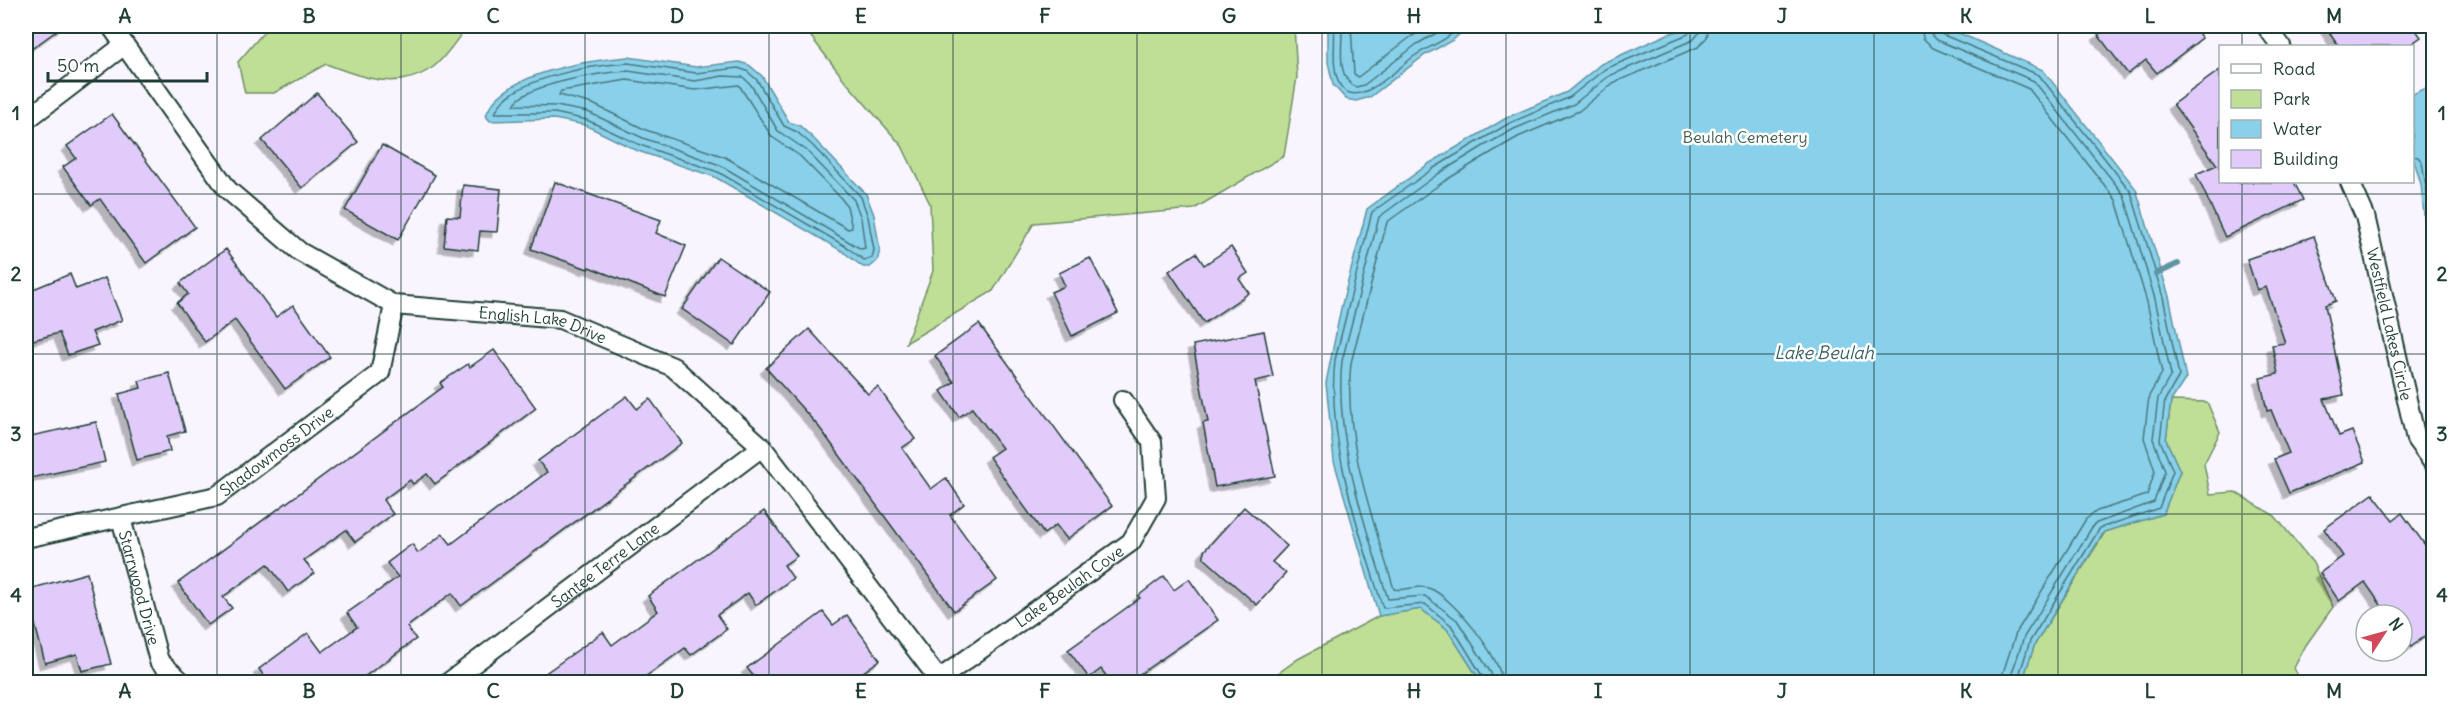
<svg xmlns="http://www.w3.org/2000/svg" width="2459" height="708" font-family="Delius,sans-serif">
<defs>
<filter id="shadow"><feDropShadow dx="-5.5" dy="5.5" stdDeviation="0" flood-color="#0004"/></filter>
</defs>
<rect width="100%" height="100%" fill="#f9f5fe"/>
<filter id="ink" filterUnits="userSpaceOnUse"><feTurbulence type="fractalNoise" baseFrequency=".0167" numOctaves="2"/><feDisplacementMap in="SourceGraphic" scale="12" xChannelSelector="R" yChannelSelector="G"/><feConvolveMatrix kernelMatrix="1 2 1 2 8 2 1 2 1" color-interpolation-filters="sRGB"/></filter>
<g filter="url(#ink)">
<g fill="#bfdf97" stroke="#6f8e66" stroke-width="1.5">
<path d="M269,26H468C457,38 446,58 432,68C396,92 362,77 326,64L274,93H245L238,62Z"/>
<polygon points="797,26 1294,26 1297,77 1284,156 1194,209 1034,223 993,291 906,343 933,271 930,204 902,146 846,82 805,29"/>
<polygon points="2171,401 2207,402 2220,432 2204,464 2210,494 2235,492 2275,516 2313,563 2333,607 2306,645 2294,668 2301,682 2022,682 2035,644 2105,532 2163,514 2180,471 2166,440"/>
<polygon points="1421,609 1447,629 1481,682 1266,682 1298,659 1379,616"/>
</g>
<g fill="#89d0ea" stroke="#5f95a1" stroke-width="1.5">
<polygon points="1328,26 1464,26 1462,32 1453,40 1425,55 1370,97 1356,101 1346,99 1333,85 1328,62"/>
<polygon points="1695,26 1925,26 1950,29 2043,70 2136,189 2169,296 2186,378 2171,401 2166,440 2180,471 2163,514 2104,532 2035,644 2022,682 1481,682 1447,629 1421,609 1379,616 1334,461 1326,383 1341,308 1367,209 1430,163 1476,136 1508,117 1567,92 1601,64 1668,34"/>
<path d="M628,57L696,67L739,62L749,65L762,76L789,122L800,126L816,141L866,194L874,215L880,251L877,261L870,267H863L842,251L715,177L638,151L585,125L554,119L490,121L486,116C499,73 590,60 628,57Z"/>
<polygon points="2433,85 2434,85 2433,265 2425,226 2421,184 2413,157 2413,94"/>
</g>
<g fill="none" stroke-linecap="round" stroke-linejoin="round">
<g stroke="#49787d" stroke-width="1.5">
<path d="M1334,26C1336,43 1331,63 1338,81C1352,116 1397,69 1413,57C1426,47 1451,40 1458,26"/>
<path d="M1342,26C1343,44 1335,78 1356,87L1364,85L1417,44L1449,26"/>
<polyline points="1351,26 1354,74 1358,77 1412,36 1432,26"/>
<polyline points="1921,26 1923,38 1933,48 2029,89 2116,200 2147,302 2162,373 2149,396 2144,438 2155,471 2147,495 2097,511 2086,519 2016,633 2000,682"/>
<polyline points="1930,26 1931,34 1937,40 2034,81 2124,195 2155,299 2171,375 2158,398 2153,439 2165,471 2154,502 2094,524 2024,637 2009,682"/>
<polyline points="1937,26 1941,34 2039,75 2131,192 2163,297 2179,376 2165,400 2160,440 2173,471 2159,508 2100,528 2030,641 2017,682"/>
<path d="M628,63L696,73L738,68L747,71L757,80L784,126L797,132L812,145L861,197L868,217L874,250L872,258L864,260L845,246L718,172L640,145L587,120L555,113H495C508,78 595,65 628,63Z"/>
<path d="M628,71L695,81L723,76L743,77L751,85L778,131L806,150L854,200L861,218L865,248L861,249L720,165L643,138L588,112L556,106L514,105C524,84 605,72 628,71Z"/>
<polygon points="627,80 695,90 739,85 772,137 800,156 840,197 847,206 852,228 848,229 725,157 646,130 593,104 559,95 561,91"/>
<polyline points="2412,156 2418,157 2422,162 2434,237"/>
<path d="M1486,682L1451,625L1425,604L1383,608C1359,532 1326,439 1335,360L1372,212L1434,168L1479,141L1510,123L1570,97L1605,69L1688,34L1692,26"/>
<path d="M1493,682L1491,673L1457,620L1425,596L1388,599C1365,525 1334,439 1342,361L1379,217L1438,174L1482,147L1514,129L1574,104L1609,76L1693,40L1699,33L1700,26"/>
<path d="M1502,682C1501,657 1454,599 1431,589C1418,583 1406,592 1394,589C1372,517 1343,438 1351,363L1387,222L1443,182L1487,155L1518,137L1579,111L1613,83L1698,47L1707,37L1709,26"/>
</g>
<polyline stroke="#5f95a1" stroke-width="6" points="2156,274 2178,264"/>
</g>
<g fill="#e1cbfb" stroke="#1f3d34" stroke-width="1.5" filter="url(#shadow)">
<polygon points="26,26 63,26 26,53"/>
<polygon points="2110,26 2193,26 2202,38 2157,73 2146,60 2128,74 2098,35"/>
<polygon points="2325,26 2413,26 2421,37 2408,46 2339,46"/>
<polygon points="2220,70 2220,182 2294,182 2303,200 2225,237 2196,174 2217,165 2173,104"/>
<polygon points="317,93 358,142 302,188 262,140"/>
<polygon points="112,114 195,227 146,263 100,199 91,205 63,167 76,158 67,146"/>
<polygon points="382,145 435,175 398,240 345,210"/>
<polygon points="555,182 661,220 656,233 686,246 665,297 589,267 588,269 531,249"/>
<polygon points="463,185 501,189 497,232 480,231 478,250 444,246 447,216 460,217"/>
<polygon points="2314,236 2336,301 2325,305 2344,395 2324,399 2339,436 2352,431 2365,462 2289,493 2274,459 2289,453 2271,410 2267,411 2260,378 2278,374 2272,345 2285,343 2266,287 2257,290 2247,259"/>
<polygon points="1231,247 1248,273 1239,279 1249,293 1204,323 1169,271 1196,253 1204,265"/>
<polygon points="226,249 276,317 293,305 330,357 285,389 235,320 205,342 177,303 188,294 180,283"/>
<polygon points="718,257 770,292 734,345 682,309"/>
<polygon points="1090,258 1118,313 1072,336 1051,292 1065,286 1059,273"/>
<polygon points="70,274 76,289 105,278 122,320 92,332 98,345 68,355 59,333 26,342 26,292"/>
<polygon points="979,324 1112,506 1067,539 1056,525 1044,534 989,457 1002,448 972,408 959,417 941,391 954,382 935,356"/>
<polygon points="809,329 868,394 878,387 915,439 902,448 931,489 946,478 964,504 950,515 997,580 954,611 819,427 766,368"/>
<polygon points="1264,331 1273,377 1255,381 1275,476 1215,487 1203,423 1208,422 1193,345"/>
<polygon points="494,350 536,408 435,484 427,474 413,484 410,480 383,500 393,514 355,542 346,530 304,560 314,573 288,592 268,564 223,597 232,608 208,625 178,583 443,387 440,383 468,364 470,367"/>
<polygon points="169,373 185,431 167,436 170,451 137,460 119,394 141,388 139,381"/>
<polygon points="627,396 637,409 650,399 682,443 461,606 452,593 407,627 416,639 357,682 268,682 259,669 308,633 322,652 357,627 347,613 398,577 387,563 412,544 418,553 443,534 451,544 547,472 538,461"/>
<polygon points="96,422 105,462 26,479 26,437"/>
<polygon points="2373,494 2393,520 2402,513 2433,556 2433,630 2411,647 2402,635 2402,615 2388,615 2365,582 2339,601 2320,573 2343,556 2324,529"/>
<polygon points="1244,507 1287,546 1272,562 1286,573 1257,605 1204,558 1204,551"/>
<polygon points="764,511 797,556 784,565 793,578 756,605 748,593 717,615 727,629 691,655 685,648 638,682 533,682 603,632 612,645 658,611 648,596"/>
<polygon points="87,573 111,664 82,671 77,654 45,663 26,590"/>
<polygon points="1164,576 1174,590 1189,579 1218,620 1128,682 1111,682 1101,669 1089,678 1068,650 1140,598 1138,596"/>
<polygon points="823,612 833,625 847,615 880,660 849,682 758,682 747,668"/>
</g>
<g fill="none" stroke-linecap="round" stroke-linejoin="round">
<defs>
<g id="street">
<path id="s1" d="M111,26L228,190L300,252L394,305L560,319L673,367L762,447L941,682"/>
<polyline points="2266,26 2281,46"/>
<polyline points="26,120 123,46"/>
<path id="s2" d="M2350,182L2365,216L2416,439L2434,464"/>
<path id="s3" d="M121,518L159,661L182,682"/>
<path id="s4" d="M26,538L217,496L380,373L394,305"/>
<path id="s5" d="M449,682L762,447"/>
<path id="s6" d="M935,682L1131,542L1156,498L1152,442L1123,400"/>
</g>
</defs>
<use href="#street" stroke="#1f3d34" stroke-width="22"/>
<use href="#street" stroke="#fff" stroke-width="18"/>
</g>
</g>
<path fill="none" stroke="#1f3d34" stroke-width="1.5" stroke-opacity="0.55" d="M217,26V682M401,26V682M585,26V682M769,26V682M953,26V682M1137,26V682M1322,26V682M1506,26V682M1690,26V682M1874,26V682M2058,26V682M2242,26V46M2242,182V682M26,194H2434M26,354H2434M26,514H2434"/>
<g text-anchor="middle" stroke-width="5" stroke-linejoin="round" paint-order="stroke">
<g font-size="16" fill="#3f5d48" stroke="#fff">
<text x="1745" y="143">Beulah Cemetery</text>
</g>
<g font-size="16" fill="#1f3d34" stroke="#fff">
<text dy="6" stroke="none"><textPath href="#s2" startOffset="148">Westfield Lakes Circle</textPath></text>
<text dy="6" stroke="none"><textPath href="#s1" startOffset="555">English Lake Drive</textPath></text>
<text dy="6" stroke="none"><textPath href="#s4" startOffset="270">Shadowmoss Drive</textPath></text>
<text dy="6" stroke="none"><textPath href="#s5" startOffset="195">Santee Terre Lane</textPath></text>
<text dy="6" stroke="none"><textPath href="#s6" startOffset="165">Lake Beulah Cove</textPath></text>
<text dy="6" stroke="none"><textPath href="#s3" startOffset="72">Starrwood Drive</textPath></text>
</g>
<g font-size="18" font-style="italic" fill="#3a6262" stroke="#fff">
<text x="1824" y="359">Lake Beulah</text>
</g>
</g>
<rect width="2459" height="708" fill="none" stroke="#fff" stroke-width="66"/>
<rect x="2219" y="45" width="195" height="138" fill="#ffffff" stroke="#a5b1ae" stroke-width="1.5"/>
<rect x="2231" y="64" width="30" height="9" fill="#ffffff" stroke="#a5b1ae" stroke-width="1.5"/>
<text x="2273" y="75" font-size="18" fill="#1f3d34">Road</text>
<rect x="2231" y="90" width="30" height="18" fill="#bfdf97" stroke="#a5b1ae" stroke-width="1.5"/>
<text x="2273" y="105" font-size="18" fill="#1f3d34">Park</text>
<rect x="2231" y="120" width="30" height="18" fill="#89d0ea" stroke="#a5b1ae" stroke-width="1.5"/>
<text x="2273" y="135" font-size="18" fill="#1f3d34">Water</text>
<rect x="2231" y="150" width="30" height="18" fill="#e1cbfb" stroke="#a5b1ae" stroke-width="1.5"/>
<text x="2273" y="165" font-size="18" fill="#1f3d34">Building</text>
<g transform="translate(2384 633) rotate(54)"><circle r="28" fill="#ffffff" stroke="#a5b1ae" stroke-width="1.5"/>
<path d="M0-4.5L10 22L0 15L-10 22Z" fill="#d1495b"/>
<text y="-9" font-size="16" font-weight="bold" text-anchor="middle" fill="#1f3d34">N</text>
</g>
<path d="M48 72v9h159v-9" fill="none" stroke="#1f3d34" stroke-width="3"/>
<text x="57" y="72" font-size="18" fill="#1f3d34" stroke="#ffffff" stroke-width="4.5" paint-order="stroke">50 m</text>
<rect x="33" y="33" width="2393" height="642" fill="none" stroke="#1f3d34" stroke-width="2"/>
<g font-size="20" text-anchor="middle" font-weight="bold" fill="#1f3d34">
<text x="125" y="23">A</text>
<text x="309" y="23">B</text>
<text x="493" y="23">C</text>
<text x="677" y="23">D</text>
<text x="861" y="23">E</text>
<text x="1045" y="23">F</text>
<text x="1229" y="23">G</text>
<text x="1414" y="23">H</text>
<text x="1598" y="23">I</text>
<text x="1782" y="23">J</text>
<text x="1966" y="23">K</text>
<text x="2150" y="23">L</text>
<text x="2334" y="23">M</text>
<text x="16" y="120">1</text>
<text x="2442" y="120">1</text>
<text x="16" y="281">2</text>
<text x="2442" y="281">2</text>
<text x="16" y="441">3</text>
<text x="2442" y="441">3</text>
<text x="16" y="602">4</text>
<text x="2442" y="602">4</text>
<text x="125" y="698">A</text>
<text x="309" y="698">B</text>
<text x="493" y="698">C</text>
<text x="677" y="698">D</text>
<text x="861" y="698">E</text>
<text x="1045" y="698">F</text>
<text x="1229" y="698">G</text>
<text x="1414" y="698">H</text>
<text x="1598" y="698">I</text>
<text x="1782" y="698">J</text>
<text x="1966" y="698">K</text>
<text x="2150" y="698">L</text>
<text x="2334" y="698">M</text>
</g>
</svg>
